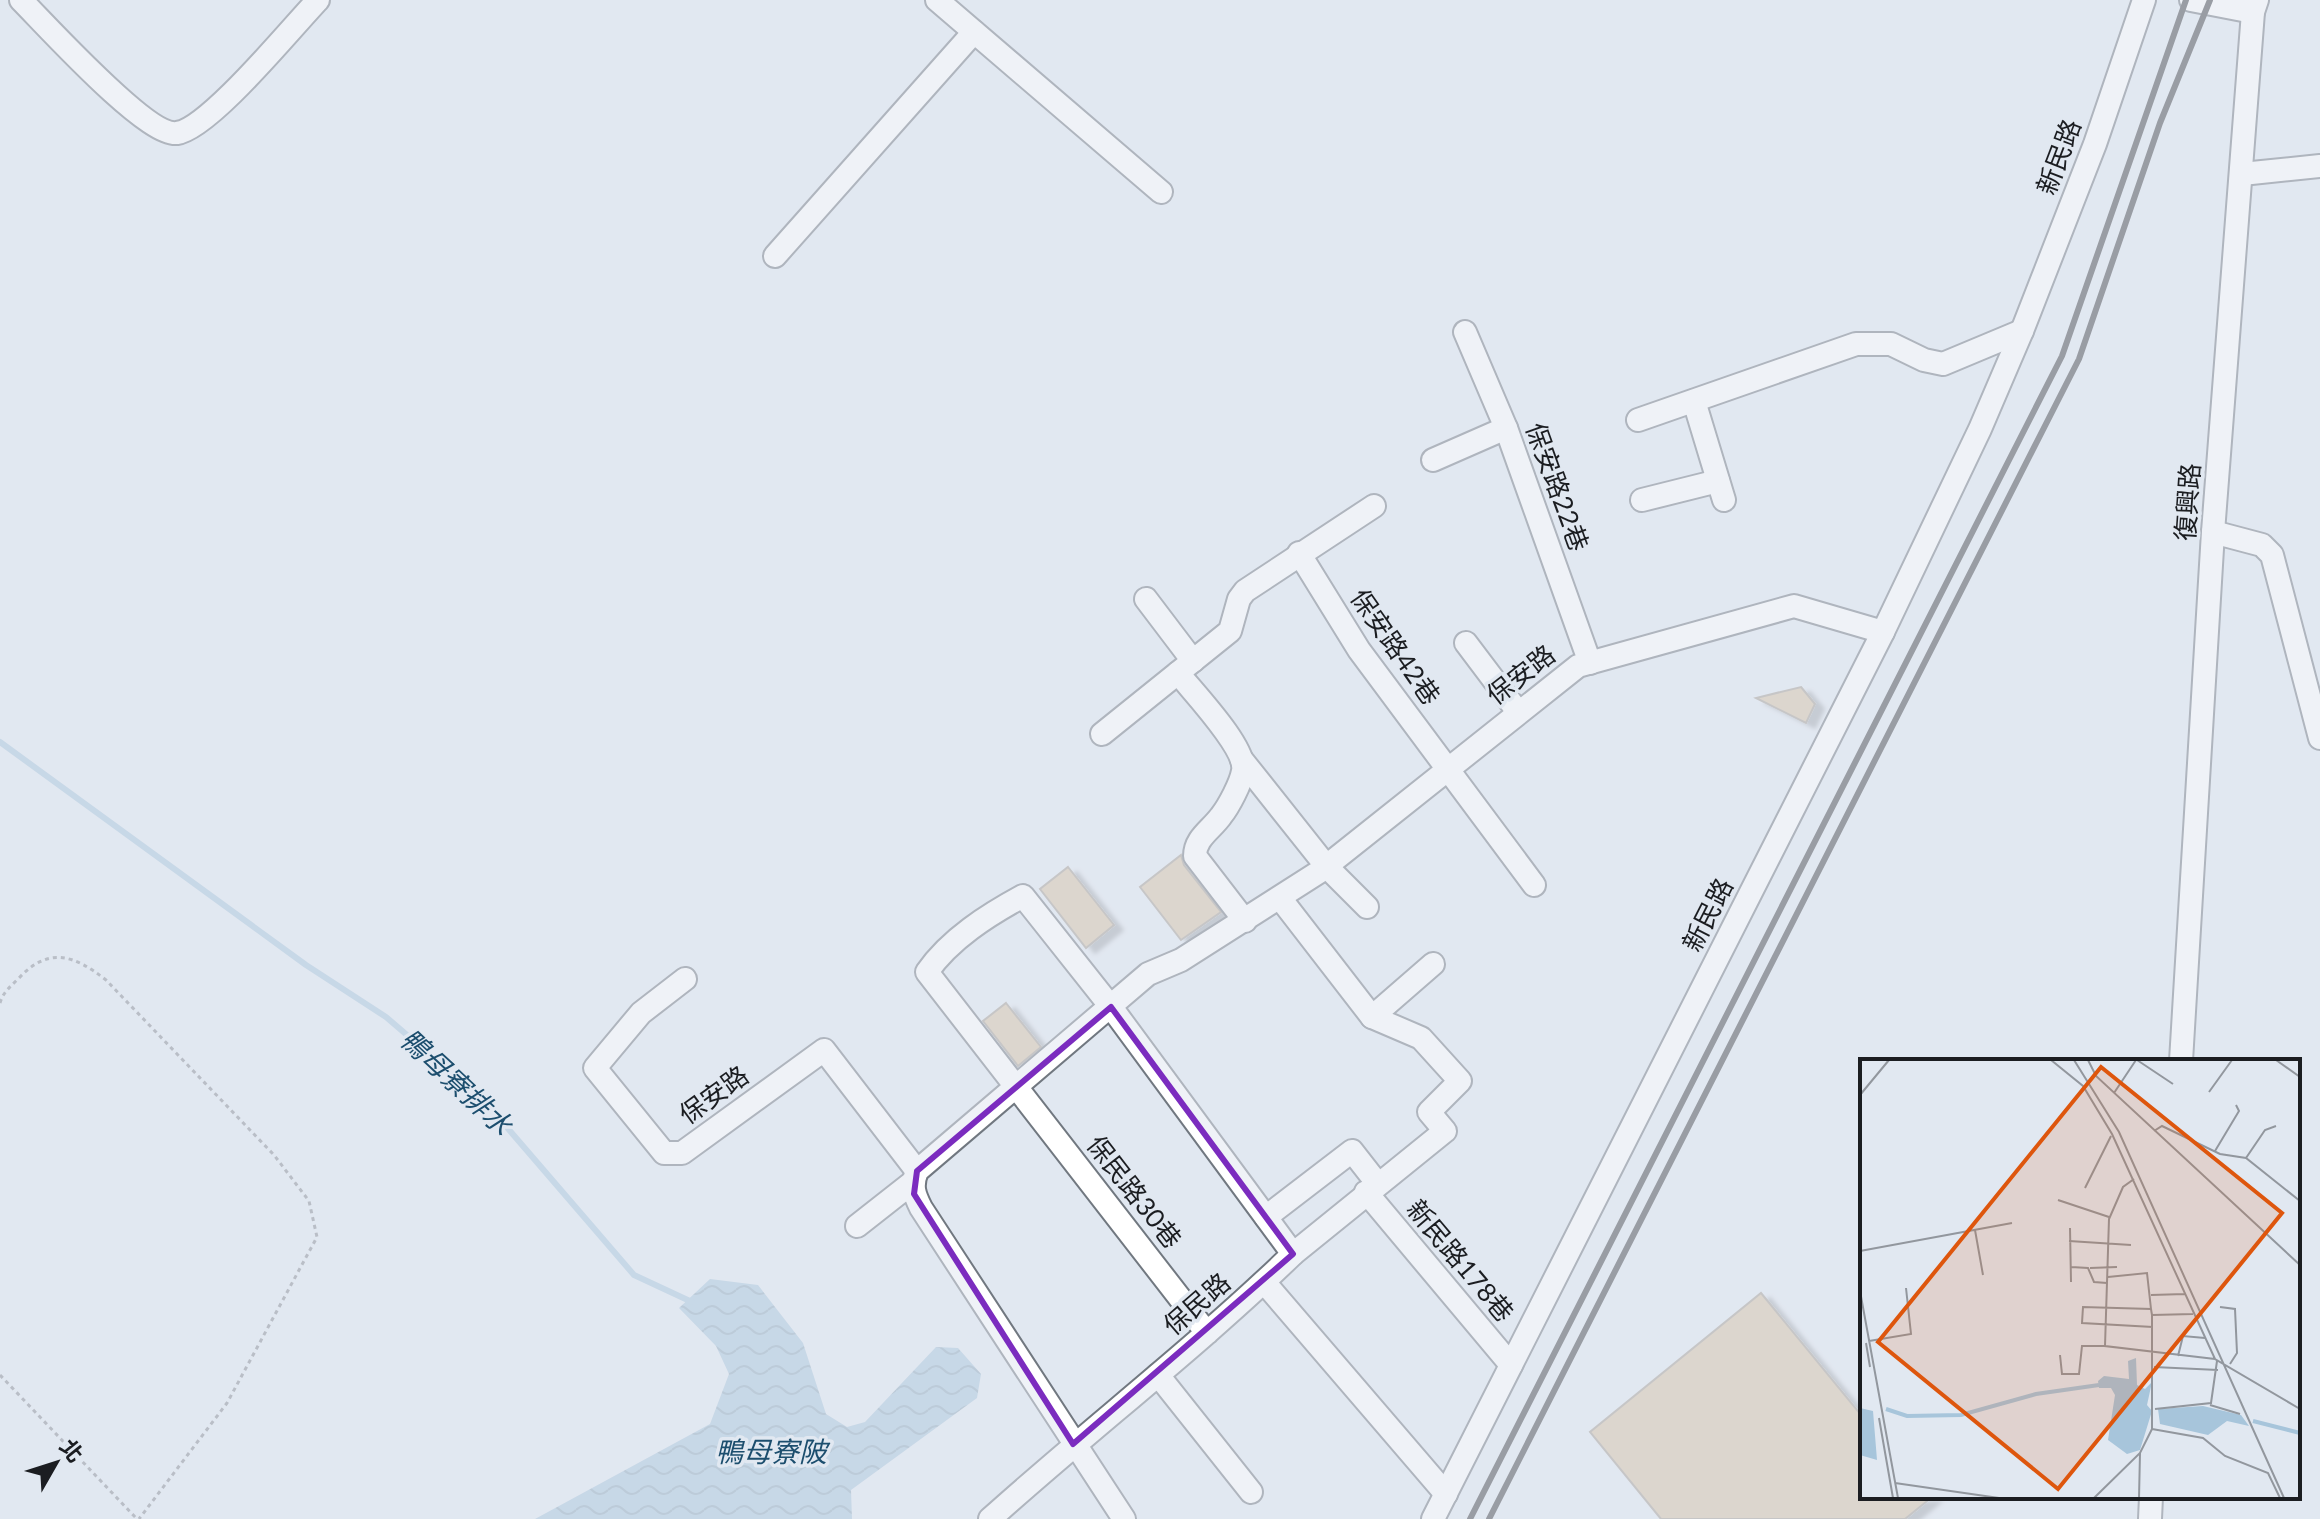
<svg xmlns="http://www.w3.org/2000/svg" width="2320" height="1519" font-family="Lato,'Noto Sans TC',sans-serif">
<defs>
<pattern id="water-waves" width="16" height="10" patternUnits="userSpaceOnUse" patternTransform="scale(2)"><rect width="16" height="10" fill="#a7c5db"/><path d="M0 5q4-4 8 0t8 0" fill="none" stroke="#8fa9bc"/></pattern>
<filter id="shadow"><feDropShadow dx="9" dy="5" stdDeviation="2" flood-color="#0004"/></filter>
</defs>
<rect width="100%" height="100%" fill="#e1e8f1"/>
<polygon fill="url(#water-waves)" points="710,1279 758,1285 803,1343 826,1414 847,1427 865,1422 936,1347 958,1348 981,1374 977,1398 851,1490 852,1519 535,1519 710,1424 729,1374 716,1346 679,1308"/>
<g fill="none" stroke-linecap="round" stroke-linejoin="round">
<polyline stroke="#a7c5db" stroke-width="6" points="0,742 306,965 386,1017 485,1102 634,1275 692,1302"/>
</g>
<g fill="#d5c0a4" stroke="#a59e95" stroke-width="2" filter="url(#shadow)">
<polygon points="1801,687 1815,704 1806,723 1756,698"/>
<polygon points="1181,855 1184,865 1221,912 1181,940 1140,887"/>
<polygon points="1068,867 1114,925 1086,948 1040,889"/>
<polygon points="1006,1003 1041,1047 1018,1066 983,1021"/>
<polygon points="1761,1293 1862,1416 1862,1497 1932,1497 1905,1519 1661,1519 1590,1432"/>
</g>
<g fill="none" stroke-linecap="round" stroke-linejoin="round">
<defs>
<g id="minor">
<path d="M21,0C46,25 147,137 177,133C209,129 292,27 318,0"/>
<polyline points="937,0 1161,192"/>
<polyline points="2191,0 2253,12"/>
<polyline points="2242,174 2320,166"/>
<polyline points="775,256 974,32"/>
<polyline points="1465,332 1506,428 1590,663"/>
<polyline points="1694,401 1724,500"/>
<polyline points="1638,420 1856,344 1891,344 1924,360 1943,364 2022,331"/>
<polyline points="1433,460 1506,428"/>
<polyline points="1642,500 1718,481"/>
<polyline points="2213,532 2262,545 2272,555 2320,738"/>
<polyline points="1299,553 1359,650 1534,885"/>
<polyline points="1146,599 1193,661"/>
<polyline points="1466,643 1518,712"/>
<path d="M1178,673C1193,692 1247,748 1243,771C1241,783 1229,806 1221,816C1211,830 1195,838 1195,856L1245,921"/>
<polyline points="1102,734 1230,631 1239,599 1245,591 1374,506"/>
<polyline points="1242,760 1327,867 1367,907"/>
<polyline points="1280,898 1372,1017 1421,1038 1460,1081 1429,1112 1445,1131 1293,1254"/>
<polyline points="685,979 641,1013 595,1068 664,1153 682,1153 824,1050 917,1171"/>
<polyline points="1372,1017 1433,964"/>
<polyline points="2181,1061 2213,532 2253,12 2257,0"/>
<polyline points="1366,1192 1511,1365"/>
<polyline points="1266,1217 1352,1151 1377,1183"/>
<polyline points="857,1226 913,1182"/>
<polyline points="1264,1282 1446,1494"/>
<polyline points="1158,1375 1251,1492"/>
<path d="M990,1519C1090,1429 1197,1347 1293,1254L1111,1007L1023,896C988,915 950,939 927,972L1207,1333"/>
<path d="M1124,1519L921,1208C914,1194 911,1186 917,1171L1148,974L1181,960L1319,872L1578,666L1794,606L1883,632"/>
<polyline points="1433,1519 1883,632 1980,429 2022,331 2095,144 2144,0"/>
<polyline points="2150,1519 2151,1497"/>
</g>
</defs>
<use href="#minor" stroke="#717880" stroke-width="26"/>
<g stroke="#888d94" stroke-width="3" stroke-dasharray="4 4" stroke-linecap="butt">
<path d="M0,1003C3,992 11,986 19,978C49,946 74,955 106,980L274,1155L309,1201L317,1237L227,1403L139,1519"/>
<polyline points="0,1375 137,1519"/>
</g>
<use href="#minor" stroke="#fff" stroke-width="22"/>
<g stroke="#404348" stroke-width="6">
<polyline points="1470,1519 2062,356 2186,0"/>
<polyline points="1489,1519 2079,359 2160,123 2210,0"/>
</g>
</g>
<path d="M0 0H2320V1519H0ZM1111,1007L1293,1254L1073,1444L914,1194L917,1171Z" fill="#e1e8f1" fill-opacity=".55" fill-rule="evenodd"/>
<path fill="none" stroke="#7b2cbf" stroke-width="6" stroke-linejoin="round" d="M1111,1007L1293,1254L1073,1444L914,1194L917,1171Z"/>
<g text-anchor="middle" stroke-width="7" stroke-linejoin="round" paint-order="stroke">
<g font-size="26" fill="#1b1d21" stroke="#e1e8f1">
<text transform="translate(2059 157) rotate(-69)" y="9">新民路</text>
<text transform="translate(1557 487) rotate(70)" y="9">保安路22巷</text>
<text transform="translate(2188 502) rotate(-86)" y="9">復興路</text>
<text transform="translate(1395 647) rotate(55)" y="9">保安路42巷</text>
<text transform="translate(1521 675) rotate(-38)" y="9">保安路</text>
<text transform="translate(1708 915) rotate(-63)" y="9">新民路</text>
<text transform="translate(714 1095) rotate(-36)" y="9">保安路</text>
<text transform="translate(1134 1192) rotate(52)" y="9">保民路30巷</text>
<text transform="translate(1460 1261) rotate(50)" y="9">新民路178巷</text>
<text transform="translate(1197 1304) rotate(-41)" y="9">保民路</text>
</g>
<g font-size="28" font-style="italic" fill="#1c4e6e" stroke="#e1e8f1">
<text transform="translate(456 1082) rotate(43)" y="10">鴨母寮排水</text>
<text x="771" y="1462">鴨母寮陂</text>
</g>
</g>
<g transform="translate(1860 1059)">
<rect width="440" height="440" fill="#e1e8f1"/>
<path d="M276,299L277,326L285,330L292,323L287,346L292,352L280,391L267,395L248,381L255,336L251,329H239L238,322L244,317L269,320L268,302ZM343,347L381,356L389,367L367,362L348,376L300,365L298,350ZM0,349L13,352L17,401L0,396Z" fill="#a7c5db"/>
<path fill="none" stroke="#a7c5db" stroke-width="4" d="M26,350L47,357L101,356L176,335L239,326M393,362L440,374"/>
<path fill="none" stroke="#92979e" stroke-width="2" d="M191,1L223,27L252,75L355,300L440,350M214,1L259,73L424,439M228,1L236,17L440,206M277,1L313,25M416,1L440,18M349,33L372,1M254,34L276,1M0,36L29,1M294,72L302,67L360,95L386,99L440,142M355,92L379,52L376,46M386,99L405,71L416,67M274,120L263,128L249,160L245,287L355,300M225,129L251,77M198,141L249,158M210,169L211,223M115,171L123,216M209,182L271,186M0,192L152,164M211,208L228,209L234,223L247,224M230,209L257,208M248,218L287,214L291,250M0,232L38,439M291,236L325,235M360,248L375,250L377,294L370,305M292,256L291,250L223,248L222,264L293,268M292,256L333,255M9,282L51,275L46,229M6,284L10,308M200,296L202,315H219L222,287H245M318,297L323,277L345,279M294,308L358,311M350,346L380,355M295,350L351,344L357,302M19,359L33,439M292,370L343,379L365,397L408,414L420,439M35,424L139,439M234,439L280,394L292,370V256M279,439L280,394"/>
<path fill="#de560d" fill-opacity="0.15" stroke="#de560d" stroke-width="4" d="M241,8L422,154L198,430L18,283Z"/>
<rect width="440" height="440" fill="none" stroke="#1b1d21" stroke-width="4"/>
</g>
<g transform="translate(56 1463) rotate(51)" stroke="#e1e8f1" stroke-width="6" paint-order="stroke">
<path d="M0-6L14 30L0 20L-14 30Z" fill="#1b1d21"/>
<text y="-12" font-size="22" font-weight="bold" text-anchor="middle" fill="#1b1d21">北</text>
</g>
</svg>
